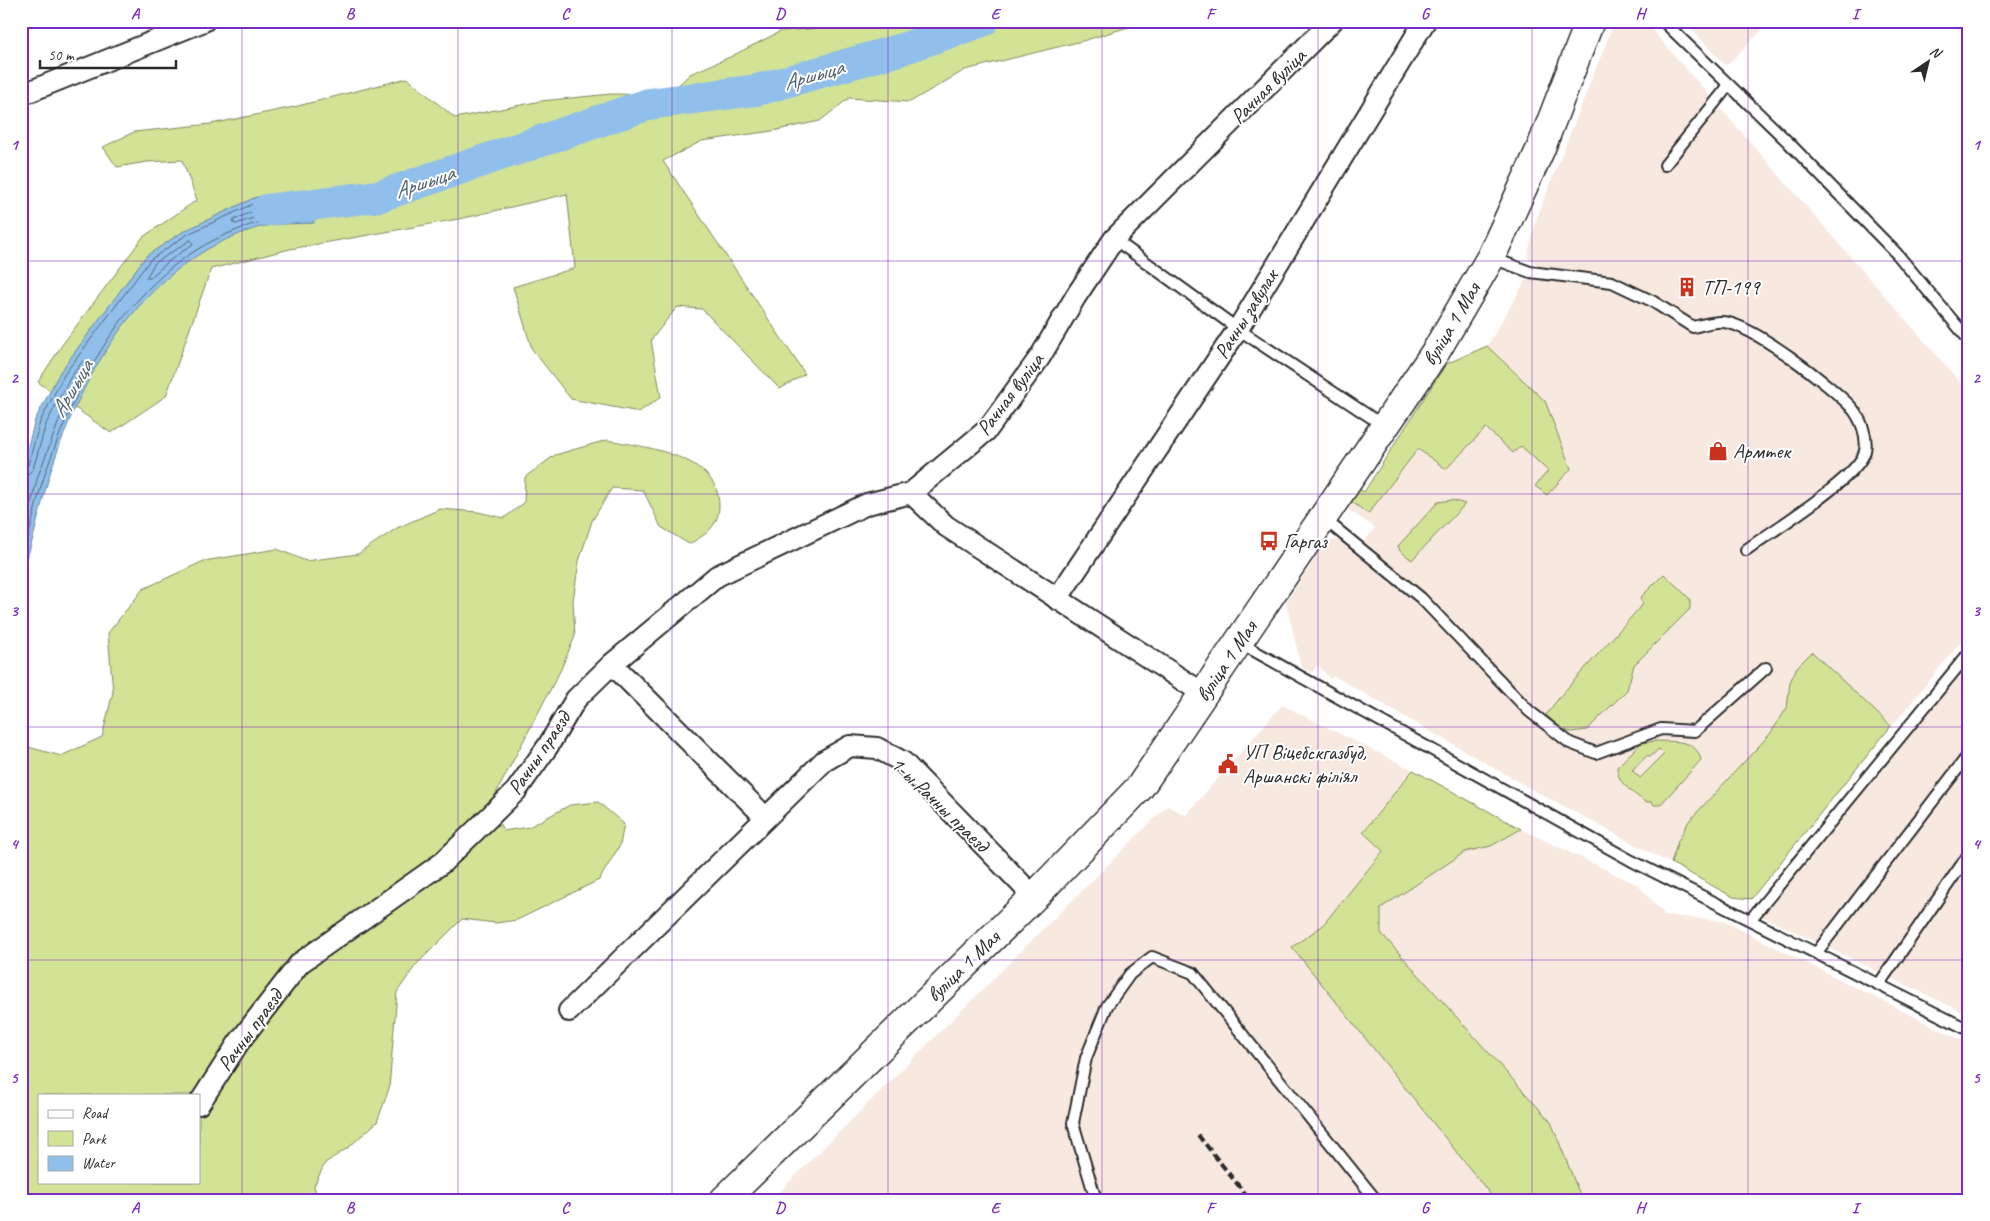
<svg xmlns="http://www.w3.org/2000/svg" width="1990" height="1221" font-family="Caveat,sans-serif">
<rect width="100%" height="100%" fill="#fff"/>
<filter id="ink" filterUnits="userSpaceOnUse"><feTurbulence type="fractalNoise" baseFrequency=".02" numOctaves="2"/><feDisplacementMap in="SourceGraphic" scale="10" xChannelSelector="R" yChannelSelector="G"/><feConvolveMatrix kernelMatrix="1 2 1 2 8 2 1 2 1" color-interpolation-filters="sRGB"/></filter>
<g filter="url(#ink)">
<g fill="#f8e9e0">
<polygon points="1634,21 1644,21 1969,392 1969,632 1751,899 1733,897 1524,785 1334,676 1330,679 1318,665 1311,673 1301,666 1286,602 1327,541 1341,540 1356,553 1375,528 1342,505 1364,492 1446,364 1487,346 1536,263 1527,257 1536,220 1613,25"/>
<polygon points="1684,21 1771,21 1726,66"/>
<polygon points="1969,640 1969,1015 1751,911"/>
<polygon points="1282,705 1413,770 1363,832 1383,850 1322,926 1292,947 1495,1200 771,1200 1167,806 1186,815"/>
<polygon points="1521,829 1638,885 1665,915 1723,921 1969,1044 1969,1200 1582,1200 1551,1122 1381,933 1381,908 1465,852 1491,846"/>
</g>
<g fill="#d3e396" stroke="#7f8760" fill-rule="evenodd">
<polygon points="863,21 1148,21 1086,40 965,70 910,102 849,98 820,121 772,131 702,141 663,161 805,374 780,389 702,309 677,307 651,340 661,397 639,412 571,399 532,349 513,287 575,268 567,194 464,218 290,249 211,269 166,396 111,433 38,382 62,345 143,237 197,200 182,160 147,162 117,167 103,147 134,132 211,124 294,107 407,78 455,118 541,101 611,94 668,95 690,74 730,57 781,31 853,26"/>
<polygon points="1487,346 1545,401 1571,469 1547,495 1535,486 1548,471 1521,446 1513,453 1486,428 1446,469 1418,449 1368,514 1347,498 1355,486 1364,492 1446,364"/>
<path d="M607,440C645,447 719,455 719,505C719,526 706,535 689,544L661,527L643,490L612,488L592,521L579,561L573,601L575,636L561,669L491,803L503,831L529,827L570,805L598,802L624,824L620,845L599,880L517,920L496,923L462,919L416,965L397,992L389,1089L377,1122L349,1147L325,1163L314,1186L318,1200H21V745L61,756L102,737L113,692L108,633L143,589L204,561L277,549L306,561L358,554L397,528L440,509L478,512L504,518L524,503L525,477L555,455ZM39,1095H199V1182H39Z"/>
<polygon points="1452,500 1465,504 1412,560 1400,551 1398,546 1438,502"/>
<polygon points="1664,574 1690,599 1690,609 1634,665 1627,690 1587,730 1571,732 1562,729 1546,715 1562,694 1643,604 1640,598"/>
<polygon points="1812,652 1891,726 1751,899 1733,897 1671,863 1678,841 1689,821 1770,734 1787,708 1790,682 1797,667"/>
<path d="M1657,741C1676,742 1696,739 1701,760L1660,805H1654L1652,802H1645C1633,792 1617,784 1617,767L1641,743ZM1659,749L1664,754L1640,778L1632,770L1648,755L1650,757Z"/>
<polygon points="1413,770 1521,829 1491,846 1465,852 1381,908 1381,933 1551,1122 1582,1200 1495,1200 1292,947 1322,926 1383,851 1363,832"/>
</g>
<path fill="#8fbfea" stroke="#67849e" d="M307,190L314,223C296,224 274,223 257,228C145,261 80,374 48,480C39,512 33,544 21,575V472L35,420L60,372L146,256L184,231L256,197Z"/>
<g fill="none" stroke-linecap="round" stroke-linejoin="round">
<g stroke="#536677" stroke-width="1">
<polygon points="297,203 300,210 298,213 256,217 236,224 233,223 234,220 260,208"/>
<polygon points="191,240 193,244 169,261 150,278 146,278 154,264"/>
<path d="M21,469L28,465L40,422L64,375L150,260L186,235L257,202L303,197L306,218C290,221 273,219 257,223C249,225 240,229 232,232C130,273 78,378 44,477C35,504 31,533 21,561"/>
<polyline points="21,475 28,474 33,469 46,424 70,378 82,362 85,361 86,364 65,405 38,476 21,543"/>
</g>
<polyline stroke="#8fbfea" stroke-width="32" points="267,210 380,196 649,104 757,90 902,49 983,21"/>
<defs>
<g id="lane">
<polyline points="1663,21 1788,142 1897,254 1969,340"/>
<polyline points="1665,165 1729,85"/>
<polyline points="1114,239 1238,329 1384,426"/>
<path d="M1492,258L1530,272L1612,282L1652,301L1693,327C1702,325 1714,321 1723,322C1752,324 1832,386 1852,408C1861,419 1868,437 1865,451C1859,478 1770,532 1746,550"/>
<polyline points="1323,518 1421,598 1529,711 1570,743 1596,753 1661,729 1695,731 1766,668"/>
<polyline points="1240,643 1632,861 1969,1030"/>
<polyline points="1751,919 1969,653"/>
<polyline points="1817,952 1969,754"/>
<polyline points="1879,984 1969,854"/>
<polyline points="1096,1200 1073,1123 1086,1058 1107,1006 1130,974 1152,957 1193,973 1376,1200"/>
</g>
<g id="street">
<polyline points="21,95 204,21"/>
<polyline points="1057,599 1238,329 1425,21"/>
<polyline points="612,664 765,817"/>
<polyline points="1204,694 946,526 911,493 987,430 1040,357 1076,296 1114,239 1332,21"/>
<polyline points="569,1011 824,761 850,746 877,748 903,762 1034,897"/>
<polyline points="199,1104 239,1042 300,963 442,863 516,791 548,746 576,699 612,664 717,576 867,504 911,493"/>
</g>
<polyline id="secondary" points="724,1200 1034,897 1140,787 1436,351 1491,257 1541,148 1590,21"/>
</defs>
<use href="#lane" stroke="#2b2b2b" stroke-width="14"/>
<use href="#street" stroke="#2b2b2b" stroke-width="24"/>
<use href="#secondary" stroke="#2b2b2b" stroke-width="31"/>
<use href="#lane" stroke="#fff" stroke-width="10"/>
<use href="#street" stroke="#fff" stroke-width="20"/>
<use href="#secondary" stroke="#fff" stroke-width="28"/>
<polyline stroke="#2b2b2b" stroke-width="4" stroke-dasharray="8 4" stroke-linecap="butt" points="1198,1135 1250,1200"/>
</g>
</g>
<path fill="none" stroke="#7b2cbf" stroke-width="1" stroke-opacity="0.55" d="M242,21V1200M458,21V1200M672,21V1200M888,21V1200M1102,21V1200M1318,21V1200M1532,21V1200M1748,21V1200M21,261H1969M21,494H1969M21,727H1969M21,960H1969"/>
<defs>
<symbol id="building-bare" viewBox="-9 -9 18 18"><path d="M-4-6H4V6H1V3H-1V6H-4ZM-2.5-4.3h1.7v1.8h-1.7ZM.8-4.3h1.7v1.8H.8ZM-2.5-1h1.7V.8h-1.7ZM.8-1h1.7V.8H.8Z" fill="#c8321e" stroke="#fff" stroke-width="2.5" paint-order="stroke"/></symbol>
<symbol id="shop-bare" viewBox="-9 -9 18 18"><path d="M-5-2.5h2.3a2.7 3.5 0 0 1 5.4 0H5L5.5 6h-11ZM-1.5-2.5h3a1.5 2.3 0 0 0-3 0Z" fill="#c8321e" stroke="#fff" stroke-width="2.5" paint-order="stroke"/></symbol>
<symbol id="bus-bare" viewBox="-9 -9 18 18"><path d="M-5-6H5V4H4V6H2V4H-2V6H-4V4H-5ZM-3.5-4V0h7V-4ZM-3.5 1.2v1.5H-2V1.2ZM2 1.2v1.5H3.5V1.2Z" fill="#c8321e" stroke="#fff" stroke-width="2.5" paint-order="stroke"/></symbol>
<symbol id="civic-bare" viewBox="-9 -9 18 18"><path d="M-.6-6.5H3V-4.5H.6V-3L4-1V1h2V6H-6V1h2V-1L-.6-3ZM-1.2 2.5V6h2.4V2.5Z" fill="#c8321e" stroke="#fff" stroke-width="2.5" paint-order="stroke"/></symbol>
</defs>
<g fill-rule="evenodd">
<use href="#building-bare" x="1673" y="273" width="28" height="28"/>
<use href="#shop-bare" x="1704" y="437" width="28" height="28"/>
<use href="#bus-bare" x="1255" y="527" width="28" height="28"/>
<use href="#civic-bare" x="1214" y="750" width="28" height="28"/>
</g>
<g text-anchor="middle" stroke-width="4" stroke-linejoin="round" paint-order="stroke">
<g font-size="21" fill="#2b2b2b" stroke="#fff">
<text transform="translate(1268 86) rotate(-45)" y="7">Рачная вуліца</text>
<text transform="translate(1246 314) rotate(-58)" y="7">Рачны завулак</text>
<text transform="translate(1451 324) rotate(-59)" y="7">вуліца 1 Мая</text>
<text transform="translate(1010 394) rotate(-53)" y="7">Рачная вуліца</text>
<text transform="translate(1226 661) rotate(-56)" y="7">вуліца 1 Мая</text>
<text transform="translate(539 753) rotate(-56)" y="7">Рачны праезд</text>
<text transform="translate(940 804) rotate(44)" y="7">1-ы Рачны праезд</text>
<text transform="translate(963 966) rotate(-44)" y="7">вуліца 1 Мая</text>
<text transform="translate(250 1030) rotate(-54)" y="7">Рачны праезд</text>
</g>
<g font-size="21" fill="#2b2b2b" stroke="#fff" text-anchor="start">
<text x="1702" y="294">ТП-199</text>
<text x="1733" y="458">Армтек</text>
<text x="1284" y="548">Гаргаз</text>
<text x="1243" y="759">УП Віцебскгазбуд,<tspan x="1243" dy="24">Аршанскі філіял</tspan></text>
</g>
<g font-size="22" font-style="italic" fill="#4e5f6e" stroke="#fff">
<text transform="translate(813 74) rotate(-16)" y="8">Аршыца</text>
<text transform="translate(424 181) rotate(-19)" y="8">Аршыца</text>
<text transform="translate(71 388) rotate(-60)" y="8">Аршыца</text>
</g>
</g>
<rect width="1990" height="1221" fill="none" stroke="#fff" stroke-width="55"/>
<rect x="38" y="1094" width="162" height="90" fill="#ffffff" stroke="#aaaaaa"/>
<rect x="48" y="1110" width="25" height="8" fill="#ffffff" stroke="#aaaaaa"/>
<text x="82" y="1118" font-size="15" fill="#2b2b2b">Road</text>
<rect x="48" y="1131" width="25" height="15" fill="#d3e396" stroke="#aaaaaa"/>
<text x="82" y="1144" font-size="15" fill="#2b2b2b">Park</text>
<rect x="48" y="1156" width="25" height="15" fill="#8fbfea" stroke="#aaaaaa"/>
<text x="82" y="1168" font-size="15" fill="#2b2b2b">Water</text>
<g transform="translate(1928 62) rotate(35)" stroke="#ffffff" stroke-width="4" paint-order="stroke">
<path d="M0-4L9 19L0 12L-9 19Z" fill="#2b2b2b"/>
<text y="-8" font-size="14" font-weight="bold" text-anchor="middle" fill="#2b2b2b">N</text>
</g>
<path d="M40 60v8h136v-8" fill="none" stroke="#2b2b2b" stroke-width="2.5"/>
<text x="48" y="60" font-size="15" fill="#2b2b2b" stroke="#ffffff" stroke-width="4" paint-order="stroke">50 m</text>
<rect x="28" y="28" width="1934" height="1166" fill="none" stroke="#7b2cbf" stroke-width="2"/>
<g font-size="16" text-anchor="middle" font-weight="bold" fill="#7b2cbf">
<text x="135" y="19">A</text>
<text x="350" y="19">B</text>
<text x="565" y="19">C</text>
<text x="780" y="19">D</text>
<text x="995" y="19">E</text>
<text x="1210" y="19">F</text>
<text x="1425" y="19">G</text>
<text x="1640" y="19">H</text>
<text x="1855" y="19">I</text>
<text x="14" y="150">1</text>
<text x="1976" y="150">1</text>
<text x="14" y="383">2</text>
<text x="1976" y="383">2</text>
<text x="14" y="616">3</text>
<text x="1976" y="616">3</text>
<text x="14" y="849">4</text>
<text x="1976" y="849">4</text>
<text x="14" y="1083">5</text>
<text x="1976" y="1083">5</text>
<text x="135" y="1213">A</text>
<text x="350" y="1213">B</text>
<text x="565" y="1213">C</text>
<text x="780" y="1213">D</text>
<text x="995" y="1213">E</text>
<text x="1210" y="1213">F</text>
<text x="1425" y="1213">G</text>
<text x="1640" y="1213">H</text>
<text x="1855" y="1213">I</text>
</g>
</svg>
